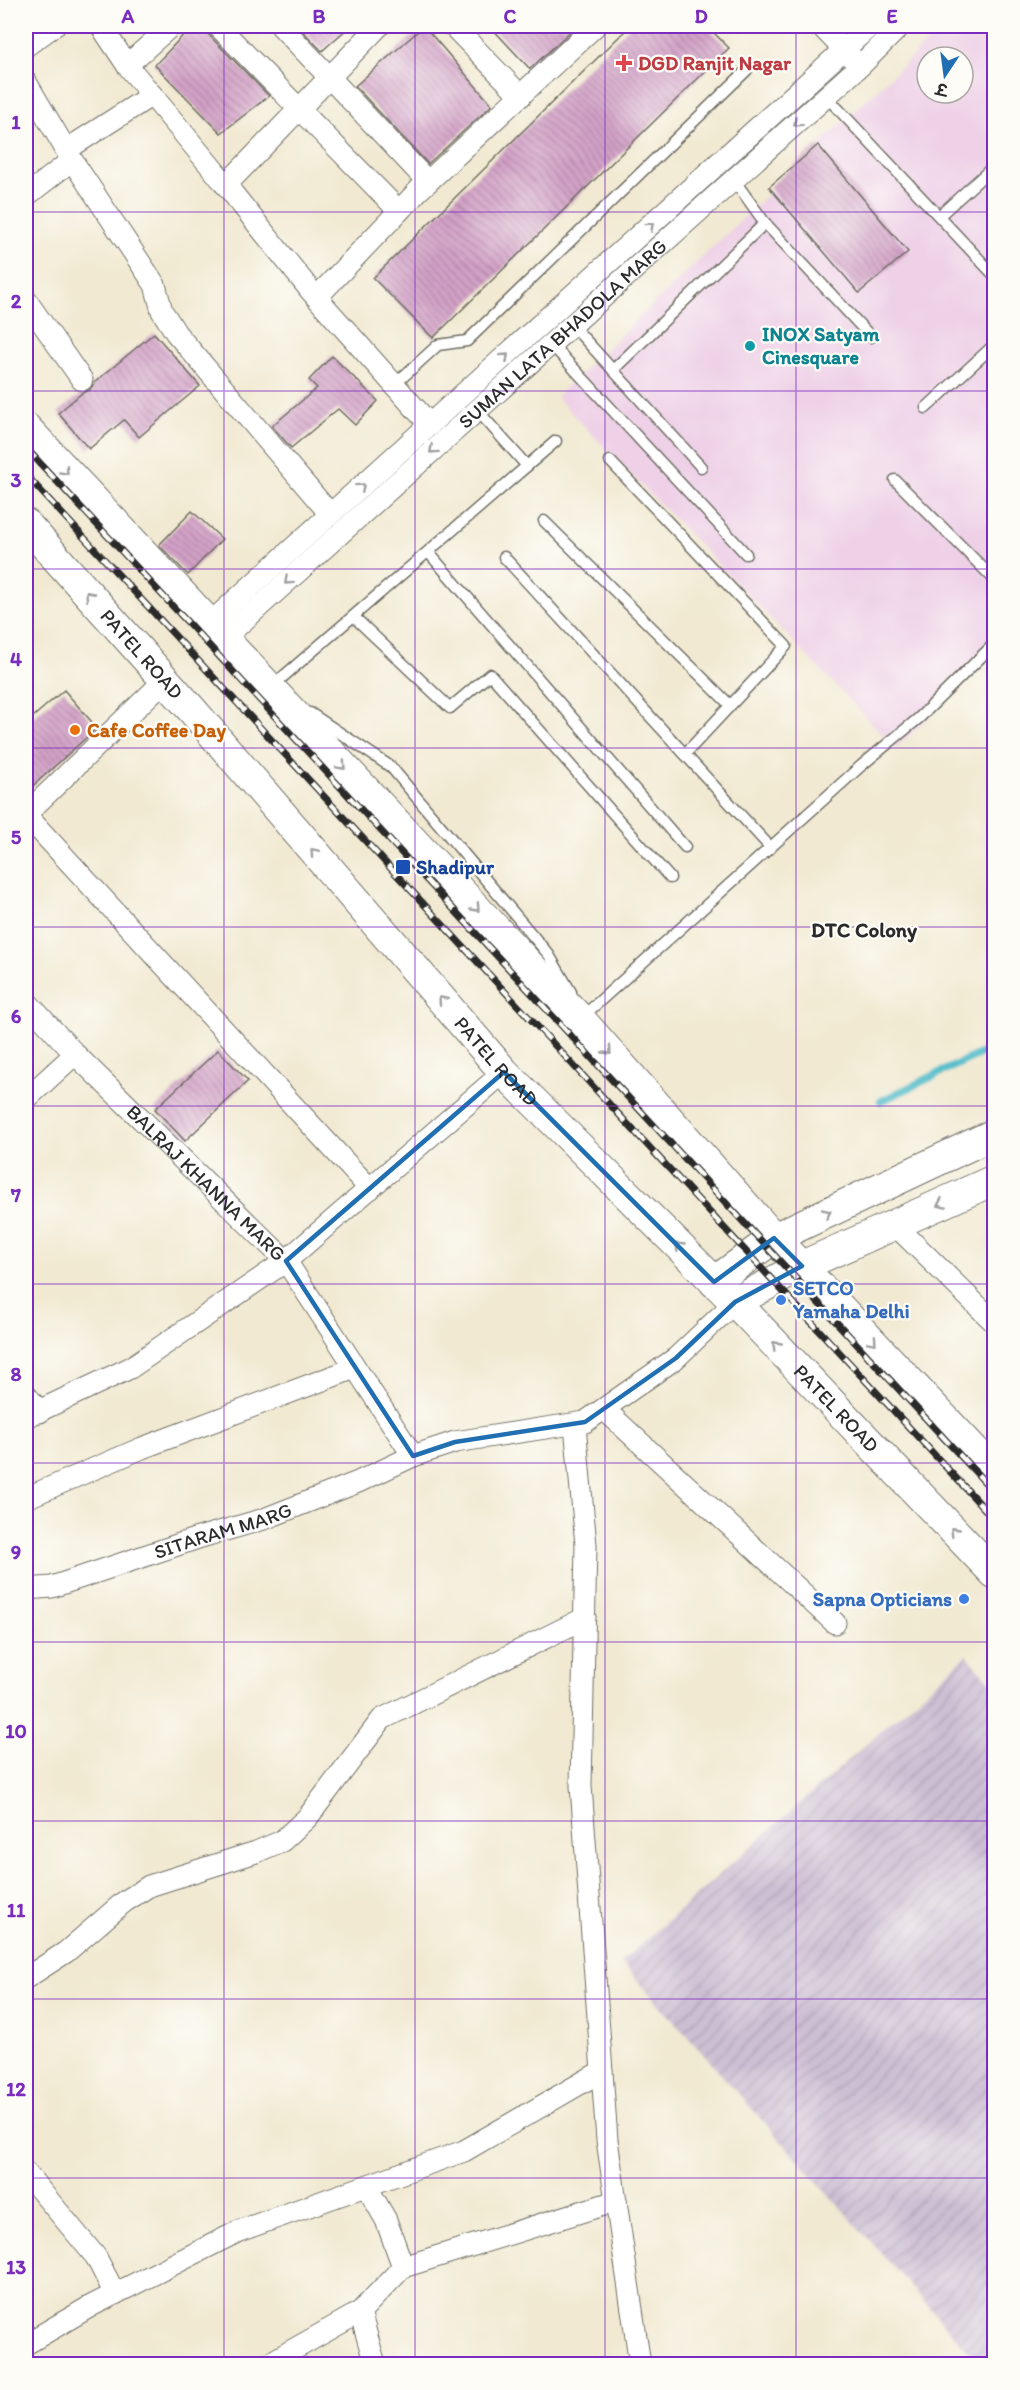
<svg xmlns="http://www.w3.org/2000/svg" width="1020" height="2390" font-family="Itim,'Playpen Sans Deva',sans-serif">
<defs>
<pattern id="industrial-furrows" width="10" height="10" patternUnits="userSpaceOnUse" patternTransform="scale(1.5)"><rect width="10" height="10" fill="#ccbed3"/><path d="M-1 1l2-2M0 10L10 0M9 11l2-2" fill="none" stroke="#afa3b5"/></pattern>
<pattern id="building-back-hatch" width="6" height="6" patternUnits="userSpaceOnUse" patternTransform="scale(1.5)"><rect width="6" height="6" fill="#d3a1c7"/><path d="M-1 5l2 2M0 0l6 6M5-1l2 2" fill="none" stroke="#ab83a2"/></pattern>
</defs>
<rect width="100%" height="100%" fill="#fdfcf7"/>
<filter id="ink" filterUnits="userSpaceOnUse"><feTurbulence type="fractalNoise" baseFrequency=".0167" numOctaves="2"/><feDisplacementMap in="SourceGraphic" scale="12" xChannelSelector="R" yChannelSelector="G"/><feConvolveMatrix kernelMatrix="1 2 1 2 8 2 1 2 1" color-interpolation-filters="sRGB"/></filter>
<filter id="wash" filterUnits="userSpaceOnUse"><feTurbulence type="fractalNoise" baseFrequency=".008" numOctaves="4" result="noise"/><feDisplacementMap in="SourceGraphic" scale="24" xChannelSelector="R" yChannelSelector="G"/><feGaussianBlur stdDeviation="1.35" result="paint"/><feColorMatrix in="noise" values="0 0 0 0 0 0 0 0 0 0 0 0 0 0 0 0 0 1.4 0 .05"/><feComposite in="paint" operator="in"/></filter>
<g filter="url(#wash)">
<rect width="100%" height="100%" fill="#f1e9d1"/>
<path fill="#eed0e7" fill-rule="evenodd" d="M944,26H994V654L896,748L556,397ZM927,57H963V93H927Z"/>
<polygon fill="url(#industrial-furrows)" points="967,1655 994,1686 994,2364 980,2364 621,1962"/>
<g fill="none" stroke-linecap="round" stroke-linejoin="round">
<polyline stroke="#4ebbc9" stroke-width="8" points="881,1101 994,1047"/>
</g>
<g id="blocks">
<g fill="url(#building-back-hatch)">
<polygon points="192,26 206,26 209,35 269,96 221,133 155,65"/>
<polygon points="298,26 350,26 322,51"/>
<polygon points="424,26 492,105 428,164 355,86"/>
<polygon points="490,26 576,26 530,69"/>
<polygon points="630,26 707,26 729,48 433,338 373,278"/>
<polygon points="818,145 908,252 859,293 769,187"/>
<polygon points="154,333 200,386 139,437 124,420 89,449 58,413 82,393 90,390 94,383"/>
<polygon points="332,356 378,401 355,425 338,409 291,448 272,426 317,388 309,380"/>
<polygon points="192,511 222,539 188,575 159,545"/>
<polygon points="64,690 97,728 26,792 26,723"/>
<polygon points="218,1050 248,1081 185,1141 155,1109"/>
</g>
</g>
</g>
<g filter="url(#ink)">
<use href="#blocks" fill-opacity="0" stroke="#706e65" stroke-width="1.5"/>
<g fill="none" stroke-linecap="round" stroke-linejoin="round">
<defs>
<g id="lane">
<polyline points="826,96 994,275"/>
<polyline points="734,180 765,223"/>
<polyline points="939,216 994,166"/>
<polyline points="572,325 701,467"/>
<polyline points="551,344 746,554"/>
<polyline points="613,370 765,223 871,337"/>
<polyline points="394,385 438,345 467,341 747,70"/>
<polyline points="926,408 994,345"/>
<polyline points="610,461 786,646 685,754"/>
<polyline points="527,466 556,441"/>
<polyline points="895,480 994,579"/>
<polyline points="544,521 730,705"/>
<polyline points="429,553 685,847"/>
<polyline points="504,557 770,847"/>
<polyline points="354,617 450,708 490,674 670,878"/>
<polyline points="270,688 527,466 477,410"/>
<polyline points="310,713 391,767 549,955 571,992"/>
<polyline points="581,1018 862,765 919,718 994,644"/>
</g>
<g id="street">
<polyline points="101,26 127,65 226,185 379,26"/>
<polyline points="218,26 399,211"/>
<polyline points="281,26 428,182"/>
<polyline points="453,26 521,96"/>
<polyline points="821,26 853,59"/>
<polyline points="26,46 54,26"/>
<polyline points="127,65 171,26"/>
<polyline points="26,82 72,160 155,285 162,311 176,333 330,514"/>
<polyline points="66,150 152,95"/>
<polyline points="226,185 310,290 430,425"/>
<polyline points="26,196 72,160"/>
<polyline points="317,297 419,190 595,26"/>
<polyline points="26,300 82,380"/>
<polyline points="208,625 870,26"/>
<path id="s1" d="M222,640L860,66L900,26"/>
<polyline points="26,814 165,680"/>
<polyline points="26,815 370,1189"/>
<path id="s2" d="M26,1001L75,1054L286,1261L504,1072"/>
<polyline points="26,1099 75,1054"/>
<polyline points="895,1225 994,1322"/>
<polyline points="26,1395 40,1412"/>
<polyline points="605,1410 835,1623"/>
<polyline points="26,1417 130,1368 286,1261 413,1456"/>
<polyline points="575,1425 586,1545 581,1786 607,2140 640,2364"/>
<polyline points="26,1498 142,1448 355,1368"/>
<path id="s3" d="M26,1589L52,1587L198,1538L264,1519L358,1482L413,1456L455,1442L585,1422L676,1358L735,1302"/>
<polyline points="26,1978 66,1952 124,1902 149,1886 256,1852 282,1841 308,1817 382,1719 585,1618"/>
<polyline points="26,2173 96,2257 115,2294"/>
<polyline points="403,2267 616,2201"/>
<polyline points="360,2312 375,2364"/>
<polyline points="26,2344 91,2306 239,2231 464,2151 602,2071"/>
<polyline points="268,2364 360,2312 403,2267 386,2220 367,2187"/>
</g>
<g id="secondary">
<polyline points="26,428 580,1019 774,1238 994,1471"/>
<path id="s4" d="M26,524L193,711L504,1072L735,1302L994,1573"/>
<polyline points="714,1282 774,1238 994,1134"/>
<polyline points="735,1302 802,1266 994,1180"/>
</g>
</defs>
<use href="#lane" stroke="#706e65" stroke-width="13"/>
<use href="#street" stroke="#706e65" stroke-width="23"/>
<use href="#secondary" stroke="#706e65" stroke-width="32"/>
<use href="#lane" stroke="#fff" stroke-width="10"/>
<use href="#street" stroke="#fff" stroke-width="21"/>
<use href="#secondary" stroke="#fff" stroke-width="30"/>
<defs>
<g id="rail">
<polyline points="26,448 994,1492"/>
<polyline points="26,475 994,1519"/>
</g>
</defs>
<use href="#rail" stroke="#2b2b2b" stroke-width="7"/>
<use href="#rail" stroke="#fdfcf7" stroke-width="4.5" stroke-dasharray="14" stroke-linecap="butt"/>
</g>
<defs><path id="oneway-chevron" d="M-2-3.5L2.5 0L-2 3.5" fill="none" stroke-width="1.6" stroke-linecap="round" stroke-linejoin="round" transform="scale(1.5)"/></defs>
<g stroke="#a0a0a0">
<use href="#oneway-chevron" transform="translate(797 123) rotate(138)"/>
<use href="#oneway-chevron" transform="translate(650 226) rotate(-42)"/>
<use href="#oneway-chevron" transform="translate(505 357) rotate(-42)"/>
<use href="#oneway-chevron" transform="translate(433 450) rotate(138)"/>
<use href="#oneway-chevron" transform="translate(65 471) rotate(47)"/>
<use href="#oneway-chevron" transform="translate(361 487) rotate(-42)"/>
<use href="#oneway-chevron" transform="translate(288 581) rotate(138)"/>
<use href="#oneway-chevron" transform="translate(89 595) rotate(-132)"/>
<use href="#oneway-chevron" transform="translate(342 766) rotate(47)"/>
<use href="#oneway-chevron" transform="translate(314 852) rotate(-131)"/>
<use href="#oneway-chevron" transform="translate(476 908) rotate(47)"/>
<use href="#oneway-chevron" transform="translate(442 1000) rotate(-131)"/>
<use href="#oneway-chevron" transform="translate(608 1051) rotate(48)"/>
<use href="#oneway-chevron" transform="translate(941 1204) rotate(156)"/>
<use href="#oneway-chevron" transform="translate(827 1213) rotate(-25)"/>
<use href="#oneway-chevron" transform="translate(679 1246) rotate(-135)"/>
<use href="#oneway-chevron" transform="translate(873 1341) rotate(47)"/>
<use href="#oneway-chevron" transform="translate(776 1345) rotate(-134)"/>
<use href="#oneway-chevron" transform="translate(954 1531) rotate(-134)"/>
</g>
</g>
<path fill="none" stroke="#1f6fb2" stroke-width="4.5" stroke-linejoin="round" d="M504,1072L714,1282L774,1238L802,1266L735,1302L676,1358L585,1422L455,1442L413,1456L286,1261Z"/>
<path fill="none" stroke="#7b2cbf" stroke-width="1.5" stroke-opacity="0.55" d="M224,26V2364M415,26V2364M605,26V2364M796,26V2364M26,212H994M26,391H994M26,569H994M26,748H994M26,927H994M26,1106H994M26,1284H994M26,1463H994M26,1642H994M26,1821H994M26,1999H994M26,2178H994"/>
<path fill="#e0444e" stroke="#fdfcf7" stroke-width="2" d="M621 54h6v6h6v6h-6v6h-6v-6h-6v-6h6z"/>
<circle fill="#0f9aa8" stroke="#fdfcf7" stroke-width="2" cx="750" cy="346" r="6"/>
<circle fill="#e8710a" stroke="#fdfcf7" stroke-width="2" cx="75" cy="730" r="6"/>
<rect fill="#1a4fb4" stroke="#fdfcf7" stroke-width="2" x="395" y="859" width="16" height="16" rx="3"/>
<g fill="#3f7fe0" stroke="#fdfcf7" stroke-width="2">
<circle cx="781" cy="1300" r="6"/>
<circle cx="964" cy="1599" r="6"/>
</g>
<g text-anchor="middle" stroke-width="4.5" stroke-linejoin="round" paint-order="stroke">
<g font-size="20" font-weight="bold" fill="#be3a42" stroke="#fdfcf7" text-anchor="start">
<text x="638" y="70">DGD Ranjit Nagar</text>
</g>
<g font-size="20" fill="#2b2b2b" stroke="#fdfcf7">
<text dy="7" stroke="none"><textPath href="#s1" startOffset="458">SUMAN LATA BHADOLA MARG</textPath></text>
<text dy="7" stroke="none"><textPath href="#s4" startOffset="174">PATEL ROAD</textPath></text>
<text dy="7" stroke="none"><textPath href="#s4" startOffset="714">PATEL ROAD</textPath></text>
<text dy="7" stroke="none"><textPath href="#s2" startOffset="256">BALRAJ KHANNA MARG</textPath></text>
<text dy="7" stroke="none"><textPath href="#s4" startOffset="1200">PATEL ROAD</textPath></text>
<text dy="7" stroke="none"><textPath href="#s3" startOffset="206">SITARAM MARG</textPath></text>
</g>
<g font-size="20" font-weight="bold" fill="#0d838f" stroke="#fdfcf7" text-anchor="start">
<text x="762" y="341">INOX Satyam<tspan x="762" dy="23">Cinesquare</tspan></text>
</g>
<g font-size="20" font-weight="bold" fill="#c56008" stroke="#fdfcf7" text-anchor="start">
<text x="87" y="737">Cafe Coffee Day</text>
</g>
<g font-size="20" font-weight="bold" fill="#164399" stroke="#fdfcf7" text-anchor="start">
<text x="416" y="874">Shadipur</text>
</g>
<g font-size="20" font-weight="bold" fill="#366cbe" stroke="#fdfcf7" text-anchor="start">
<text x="793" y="1295">SETCO<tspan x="793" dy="23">Yamaha Delhi</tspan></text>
<text x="952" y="1606" text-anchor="end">Sapna Opticians</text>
</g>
<g font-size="21" font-weight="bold" fill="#2b2b2b" stroke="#fdfcf7">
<text x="864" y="937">DTC Colony</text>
</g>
</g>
<rect width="1020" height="2390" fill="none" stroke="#fdfcf7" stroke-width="66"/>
<g transform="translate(945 75) rotate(193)"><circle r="28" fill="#fdfcf7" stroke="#a9a8a5" stroke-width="1.5"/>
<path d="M0-4.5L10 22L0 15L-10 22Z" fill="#1f6fb2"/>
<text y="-9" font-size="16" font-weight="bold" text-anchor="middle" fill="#2b2b2b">उ</text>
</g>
<rect x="33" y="33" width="954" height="2324" fill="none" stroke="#7b2cbf" stroke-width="2"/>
<g font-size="20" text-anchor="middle" font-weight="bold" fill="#7b2cbf">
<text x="128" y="23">A</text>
<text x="319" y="23">B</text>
<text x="510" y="23">C</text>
<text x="701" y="23">D</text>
<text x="892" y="23">E</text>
<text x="16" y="129">1</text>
<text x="16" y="308">2</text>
<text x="16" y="487">3</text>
<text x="16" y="666">4</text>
<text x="16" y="844">5</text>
<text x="16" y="1023">6</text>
<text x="16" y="1202">7</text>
<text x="16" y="1381">8</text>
<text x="16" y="1559">9</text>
<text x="16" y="1738">10</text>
<text x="16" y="1917">11</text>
<text x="16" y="2096">12</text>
<text x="16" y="2274">13</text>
</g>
</svg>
